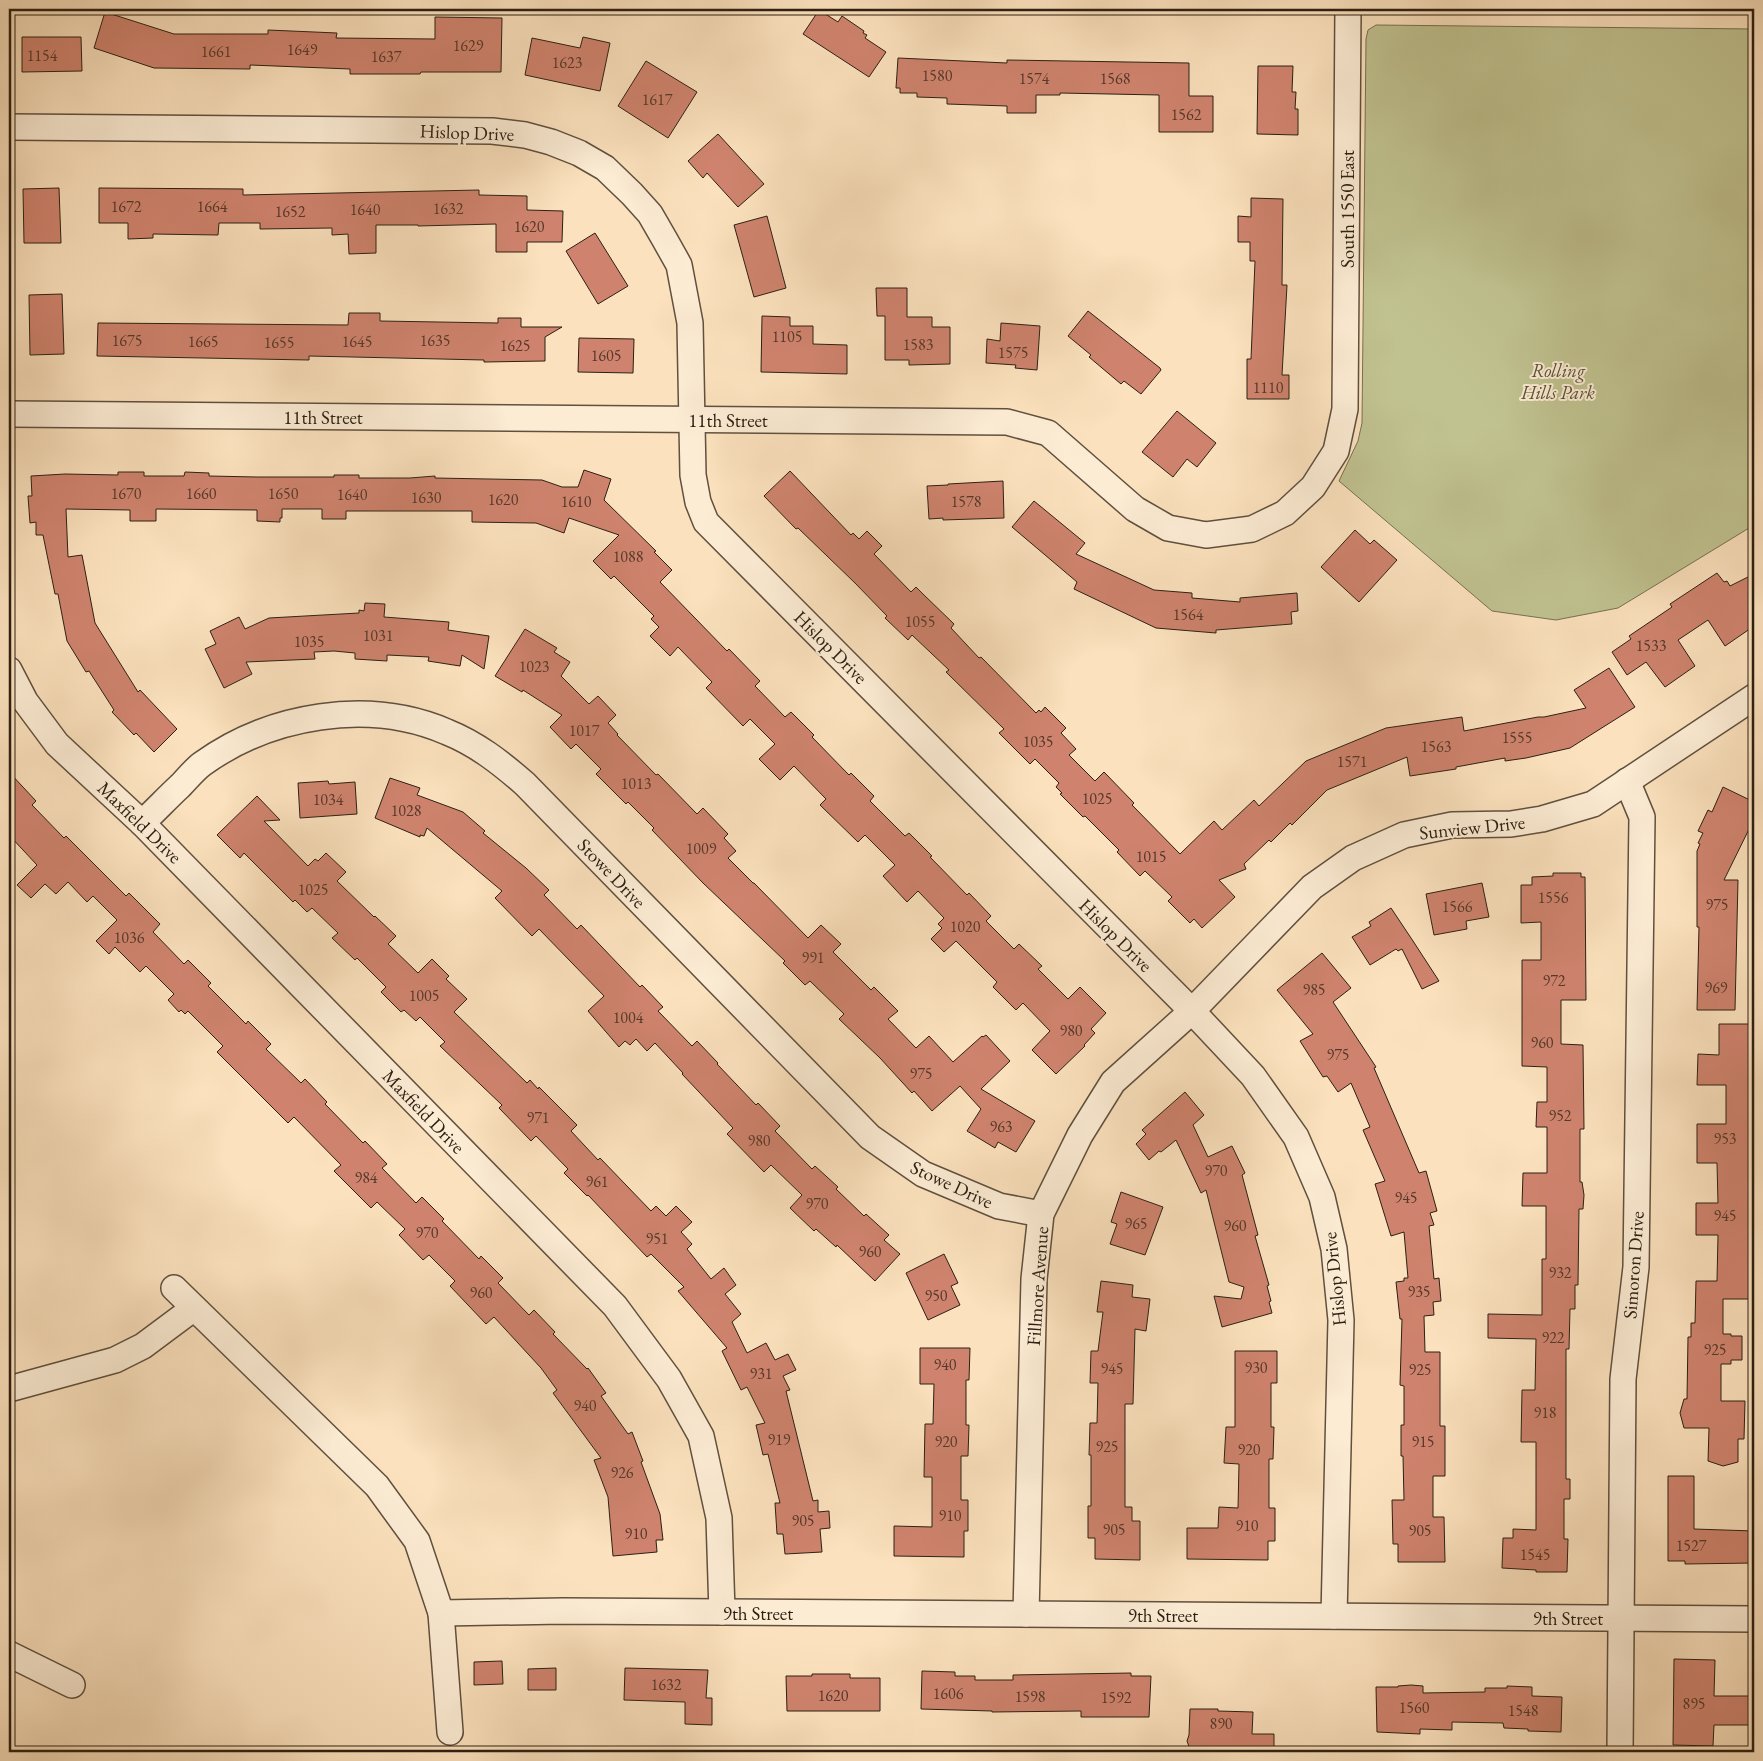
<svg xmlns="http://www.w3.org/2000/svg" width="1763" height="1761" font-family="'EB Garamond',serif">
<rect width="100%" height="100%" fill="#fbe1bd"/>
<filter id="stains"><feTurbulence type="fractalNoise" baseFrequency=".004" numOctaves="4"/><feColorMatrix values="0 0 0 0 .2 0 0 0 0 .09 0 0 0 0 .02 0 0 0 .5 -.17"/></filter>
<radialGradient id="worn" r=".72"><stop offset=".6" stop-color="#630" stop-opacity="0"/><stop offset="1" stop-color="#630" stop-opacity=".3"/></radialGradient>
<polygon fill="#c0c290" stroke="#767152" points="1376,25 1754,29 1754,525 1618,608 1556,620 1492,611 1339,481 1358,441 1362,423 1366,39 1368,30"/>
<g fill="#cf836e" stroke="#2c2013">
<polygon points="819,10 838,22 842,16 864,31 863,33 867,35 865,38 886,52 869,77 803,34"/>
<polygon points="105,12 174,34 268,34 268,30 337,33 336,38 435,39 435,17 502,18 501,72 421,72 420,74 350,74 350,69 250,65 250,69 154,68 94,48"/>
<polygon points="22,37 81,37 82,71 22,72"/>
<polygon points="583,37 610,43 600,91 525,75 532,38 580,48"/>
<polygon points="898,58 1007,63 1007,60 1189,63 1189,96 1213,96 1213,132 1159,132 1159,95 1060,93 1060,95 1036,95 1036,113 1007,113 1007,106 947,104 947,98 917,97 917,93 900,93 900,88 896,88"/>
<polygon points="646,61 697,92 668,138 618,106"/>
<polygon points="1258,66 1293,66 1292,92 1296,92 1295,109 1298,109 1298,135 1257,134"/>
<polygon points="718,134 764,184 738,207 707,173 703,178 688,161"/>
<polygon points="59,188 61,243 24,243 23,189"/>
<polygon points="99,188 243,189 243,195 479,190 479,195 527,196 527,210 563,211 562,242 527,242 527,252 496,252 496,224 418,226 418,225 376,225 376,253 349,254 348,234 332,235 332,228 260,229 260,223 219,223 218,235 153,234 153,238 128,239 128,223 99,223"/>
<polygon points="1251,198 1283,199 1282,285 1287,285 1282,375 1289,375 1289,399 1247,399 1247,359 1251,359 1255,261 1250,261 1250,242 1238,242 1238,216 1251,217"/>
<polygon points="767,216 786,288 754,297 734,225"/>
<polygon points="595,233 628,286 598,304 566,251"/>
<polygon points="876,288 907,288 907,317 932,317 932,327 950,327 950,364 909,365 909,360 885,360 885,316 877,316"/>
<polygon points="62,294 64,354 30,355 29,295"/>
<polygon points="1088,311 1160,368 1161,370 1141,394 1124,381 1121,384 1089,357 1091,355 1068,336"/>
<polygon points="349,313 380,313 380,321 498,323 498,318 521,318 521,327 562,327 545,337 545,361 484,362 484,360 309,356 309,360 97,356 98,323 348,325"/>
<polygon points="762,316 790,317 790,326 813,326 813,344 847,345 847,374 761,372"/>
<polygon points="1001,323 1040,326 1037,370 1015,368 1016,365 986,363 987,339 1000,341"/>
<polygon points="579,338 634,339 633,373 578,372"/>
<polygon points="1177,411 1216,443 1197,467 1187,459 1173,477 1142,452"/>
<polygon points="584,470 611,479 604,500 656,551 654,552 672,570 660,582 727,651 729,649 760,681 755,686 785,717 791,712 814,735 812,737 849,775 851,773 874,796 870,801 905,836 909,833 932,856 930,857 967,895 969,893 991,916 986,921 1014,949 1019,944 1042,966 1038,969 1068,999 1080,987 1106,1013 1091,1029 1095,1033 1084,1045 1085,1046 1056,1074 1032,1050 1050,1031 1023,1003 1016,1010 993,987 997,982 956,941 944,952 931,939 942,928 938,924 944,918 918,891 907,902 883,876 895,865 865,835 858,842 820,805 826,799 794,766 780,780 759,759 775,744 750,719 743,726 706,688 712,682 678,647 670,656 650,636 659,627 651,619 654,616 614,576 611,579 593,561 619,535 569,518 564,533 536,523 472,522 472,511 346,511 346,519 322,519 322,509 282,509 282,518 280,518 280,522 257,521 257,510 156,509 156,521 130,521 130,510 66,509 68,557 82,555 95,623 138,692 140,690 177,729 154,752 136,733 134,735 112,712 114,710 89,671 86,672 67,641 58,594 55,594 43,535 36,535 36,522 30,523 28,496 32,496 31,476 65,474 118,475 118,472 144,472 144,476 184,476 185,472 209,473 209,476 257,477 334,477 334,475 359,475 359,478 410,478 435,476 435,478 542,480 562,487 578,487"/>
<polygon points="790,471 851,535 853,533 859,539 867,531 882,546 874,554 911,592 916,587 923,594 954,624 951,628 979,658 981,657 1036,713 1039,710 1041,712 1045,707 1066,728 1061,733 1076,749 1069,755 1095,781 1104,772 1134,803 1132,805 1180,854 1214,821 1222,830 1254,800 1259,806 1306,761 1386,728 1462,717 1464,731 1538,717 1544,717 1586,708 1574,690 1609,668 1635,707 1570,748 1526,758 1505,761 1505,758 1456,767 1456,769 1410,776 1407,757 1327,790 1292,825 1290,823 1271,842 1269,840 1244,864 1246,869 1219,880 1235,897 1202,928 1194,919 1190,923 1168,901 1172,897 1145,871 1140,876 1117,852 1119,850 1085,816 1083,817 1060,794 1062,793 1056,787 1059,783 1035,759 1030,764 999,733 1004,729 946,672 949,670 912,635 908,640 885,618 887,616 855,583 798,528 796,529 764,496"/>
<polygon points="1003,481 1004,518 943,520 943,518 929,519 927,486 948,485 948,484"/>
<polygon points="1034,501 1085,543 1076,554 1154,590 1192,593 1192,598 1240,602 1240,598 1297,593 1298,611 1291,612 1292,624 1216,630 1216,633 1156,628 1074,589 1077,582 1012,527"/>
<polygon points="1355,530 1370,544 1374,540 1397,560 1359,602 1321,567"/>
<polygon points="1717,573 1724,582 1727,581 1730,586 1754,574 1754,626 1725,646 1708,620 1678,640 1695,666 1665,687 1646,662 1627,675 1612,652 1631,639 1629,636 1672,607 1670,604"/>
<polygon points="365,603 385,604 384,617 449,622 448,630 489,636 484,669 462,655 460,666 428,661 429,657 387,655 387,661 355,659 355,653 334,651 314,652 315,659 246,662 252,674 224,688 205,649 216,644 210,631 239,617 245,629 269,618 359,613 359,610 364,611"/>
<polygon points="525,629 557,648 554,652 570,662 561,676 589,704 598,696 616,715 608,723 618,734 617,735 656,775 658,774 697,814 703,808 728,834 724,838 736,851 728,858 753,883 754,883 808,938 821,925 841,944 833,952 871,990 874,987 898,1011 888,1019 916,1048 929,1036 953,1062 982,1036 983,1037 986,1035 1010,1061 981,1089 1035,1121 1016,1152 998,1142 995,1148 967,1131 981,1109 960,1086 932,1111 914,1091 912,1093 880,1058 839,1019 844,1014 810,981 805,985 783,963 785,961 703,883 652,830 654,828 628,802 626,804 596,774 601,769 576,744 571,749 550,727 562,715 523,690 522,692 495,676"/>
<polygon points="9,772 36,801 32,805 64,838 66,836 126,896 129,893 160,924 153,932 184,964 188,960 211,983 208,986 246,1024 248,1021 271,1044 266,1049 301,1083 305,1079 327,1102 325,1104 363,1143 365,1141 387,1164 382,1168 416,1203 422,1197 444,1219 442,1221 479,1259 481,1256 503,1278 498,1283 529,1315 534,1310 555,1332 553,1334 587,1369 588,1368 606,1393 601,1396 628,1434 632,1432 643,1461 641,1462 660,1514 663,1540 656,1540 657,1552 613,1556 608,1497 594,1460 601,1458 553,1393 557,1390 541,1368 494,1317 486,1324 450,1286 455,1281 429,1255 423,1260 399,1235 405,1229 377,1202 371,1208 334,1171 341,1165 294,1117 288,1123 217,1052 223,1046 188,1011 185,1014 181,1010 179,1012 168,1000 174,994 146,966 140,972 115,947 109,954 96,941 117,920 93,896 87,902 68,882 56,894 45,884 31,898 17,885 37,865 9,835"/>
<polygon points="390,778 420,788 417,795 463,812 485,831 483,833 526,868 549,890 544,895 577,929 581,925 640,987 642,985 663,1007 658,1011 692,1046 697,1041 718,1063 717,1064 756,1105 758,1103 780,1126 775,1131 812,1169 815,1166 838,1187 836,1189 864,1216 866,1214 889,1235 884,1240 900,1254 875,1281 837,1245 836,1247 816,1229 814,1231 790,1208 802,1195 771,1165 764,1172 727,1134 733,1128 682,1074 683,1073 655,1043 647,1051 636,1039 630,1045 625,1041 619,1047 588,1011 604,996 539,929 532,936 495,898 502,891 427,828 424,836 420,835 420,837 375,818"/>
<polygon points="328,781 329,784 355,782 357,814 300,818 298,783"/>
<polygon points="1723,787 1754,802 1754,819 1724,880 1738,880 1735,1010 1697,1010 1699,927 1697,927 1697,851 1700,844 1698,843 1703,833 1698,831 1708,810 1712,812"/>
<polygon points="257,796 280,820 264,821 308,866 315,859 318,861 326,853 346,872 337,881 374,917 375,916 396,936 388,944 418,973 432,959 449,976 446,979 467,999 454,1012 527,1083 530,1080 538,1089 539,1087 577,1125 571,1131 598,1160 600,1158 651,1211 656,1206 666,1216 676,1206 692,1222 681,1232 692,1244 687,1249 711,1279 724,1268 736,1285 725,1294 741,1314 732,1322 747,1353 766,1343 775,1360 788,1354 796,1370 783,1376 790,1390 786,1391 813,1501 818,1500 818,1512 829,1511 830,1528 820,1529 822,1552 785,1554 783,1534 777,1534 775,1503 780,1503 768,1454 763,1455 756,1425 765,1423 747,1387 741,1390 722,1351 727,1348 678,1291 684,1287 651,1254 647,1257 588,1195 587,1196 564,1173 568,1169 536,1136 531,1141 499,1108 502,1105 440,1046 445,1042 420,1017 416,1021 404,1010 401,1012 381,992 386,987 357,958 355,960 332,938 338,933 312,908 307,912 295,900 293,902 244,853 240,858 217,835"/>
<polygon points="1553,873 1581,873 1581,877 1585,877 1586,1000 1561,1000 1561,1044 1583,1045 1584,1129 1580,1129 1580,1182 1582,1182 1584,1195 1583,1209 1579,1209 1578,1285 1575,1285 1575,1309 1570,1309 1569,1349 1566,1349 1566,1479 1570,1479 1570,1499 1564,1499 1564,1539 1568,1539 1567,1572 1536,1572 1536,1570 1502,1568 1503,1538 1513,1538 1513,1529 1536,1530 1536,1442 1521,1442 1522,1390 1535,1390 1536,1339 1488,1338 1488,1314 1542,1315 1542,1259 1546,1259 1546,1206 1522,1206 1523,1173 1547,1173 1547,1127 1536,1127 1537,1102 1547,1102 1547,1067 1522,1066 1522,960 1541,960 1541,922 1521,923 1521,885 1532,885 1532,877 1553,876"/>
<polygon points="1482,883 1489,917 1466,921 1467,929 1434,935 1426,894"/>
<polygon points="1391,908 1413,941 1439,981 1422,989 1402,949 1398,951 1396,949 1370,965 1352,937 1371,926 1369,922"/>
<polygon points="1322,953 1351,988 1333,1002 1376,1067 1374,1068 1419,1173 1426,1171 1437,1211 1430,1213 1434,1225 1429,1226 1434,1279 1439,1278 1441,1301 1433,1302 1434,1315 1424,1316 1425,1352 1440,1352 1440,1426 1445,1426 1445,1476 1433,1476 1433,1517 1444,1517 1445,1562 1398,1562 1398,1544 1393,1544 1392,1500 1404,1500 1403,1456 1401,1456 1401,1425 1404,1425 1404,1386 1400,1385 1402,1319 1400,1319 1396,1282 1404,1281 1404,1278 1408,1278 1404,1232 1391,1236 1375,1184 1385,1181 1363,1130 1370,1127 1351,1083 1338,1092 1327,1076 1323,1077 1300,1041 1313,1034 1277,990"/>
<polygon points="1719,1024 1754,1024 1754,1299 1723,1299 1723,1334 1731,1334 1731,1336 1742,1336 1742,1360 1731,1360 1731,1364 1721,1364 1721,1401 1745,1401 1744,1439 1738,1439 1738,1462 1723,1466 1708,1461 1709,1428 1684,1428 1680,1413 1684,1399 1687,1399 1688,1337 1691,1337 1691,1323 1695,1323 1696,1281 1717,1281 1718,1235 1696,1235 1696,1203 1718,1203 1717,1163 1697,1163 1697,1124 1726,1124 1726,1085 1697,1085 1698,1054 1719,1055"/>
<polygon points="1185,1092 1204,1115 1193,1125 1208,1157 1232,1146 1245,1173 1242,1175 1258,1235 1255,1236 1269,1285 1267,1286 1271,1301 1269,1302 1272,1313 1222,1327 1214,1296 1241,1299 1244,1287 1229,1282 1206,1190 1201,1193 1176,1140 1161,1152 1159,1151 1149,1160 1136,1144 1146,1134 1142,1130"/>
<polygon points="1121,1192 1163,1207 1145,1255 1110,1244 1117,1224 1111,1222"/>
<polygon points="944,1254 958,1283 951,1286 960,1305 928,1320 906,1273"/>
<polygon points="1101,1281 1133,1285 1132,1297 1150,1299 1146,1331 1135,1329 1133,1404 1125,1404 1125,1507 1132,1507 1132,1521 1140,1521 1140,1560 1095,1559 1095,1538 1088,1538 1088,1506 1091,1506 1091,1455 1089,1455 1090,1423 1097,1423 1098,1383 1090,1383 1091,1351 1098,1351 1103,1312 1097,1312"/>
<polygon points="920,1348 970,1348 969,1380 966,1380 966,1425 969,1425 968,1456 961,1456 961,1500 968,1500 968,1531 964,1531 964,1557 894,1556 894,1526 932,1527 932,1477 924,1477 925,1424 933,1424 934,1384 920,1384"/>
<polygon points="1235,1351 1277,1351 1277,1383 1271,1383 1271,1427 1274,1427 1273,1459 1269,1459 1269,1508 1275,1508 1275,1541 1268,1541 1268,1560 1187,1559 1187,1528 1218,1528 1219,1507 1238,1508 1239,1464 1224,1463 1226,1427 1235,1427"/>
<polygon points="1668,1476 1694,1476 1694,1529 1754,1531 1754,1563 1685,1564 1685,1561 1668,1561"/>
<polygon points="1674,1659 1715,1660 1714,1696 1754,1696 1753,1725 1714,1725 1713,1746 1673,1745"/>
<polygon points="502,1661 503,1684 474,1685 474,1662"/>
<polygon points="556,1668 556,1690 528,1690 528,1669"/>
<polygon points="625,1668 708,1670 706,1698 712,1698 712,1725 685,1724 685,1702 624,1700"/>
<polygon points="922,1671 955,1672 955,1676 975,1676 975,1680 1013,1680 1013,1675 1131,1673 1131,1676 1151,1676 1149,1717 1081,1717 1081,1711 992,1712 992,1711 921,1709"/>
<polygon points="812,1674 850,1674 850,1678 880,1678 880,1711 787,1711 786,1676 812,1676"/>
<polygon points="1411,1685 1423,1686 1423,1693 1485,1692 1485,1688 1507,1688 1507,1686 1532,1687 1532,1696 1562,1697 1561,1732 1528,1731 1528,1729 1504,1728 1503,1723 1452,1722 1452,1730 1420,1729 1420,1734 1377,1732 1376,1687 1398,1687 1398,1686"/>
<polygon points="1190,1709 1218,1709 1218,1711 1253,1712 1252,1734 1274,1734 1274,1752 1191,1752 1187,1741 1189,1735"/>
</g>
<g fill="none" stroke-linecap="round" stroke-linejoin="round">
<defs>
<g id="minor">
<polyline points="9,127 492,131 525,135 551,142 579,153 605,168 632,194 650,214 665,240 679,265 690,323 693,475 698,502 706,522 1192,1011 1253,1076 1296,1137 1322,1197 1334,1249 1341,1320 1334,1616"/>
<polyline points="9,414 1007,422 1048,433 1135,509 1168,528 1206,535 1252,529 1285,513 1313,487 1336,451 1345,409 1348,9"/>
<polyline points="9,670 25,701 57,744 142,823 615,1306 669,1379 701,1436 719,1518 722,1612"/>
<path d="M142,823C155,811 167,798 180,786C187,779 194,770 202,764C270,715 368,698 447,732C477,744 501,763 525,784L870,1137L923,1174L999,1206L1041,1214"/>
<polyline points="174,1288 377,1486 417,1541 441,1613 450,1732"/>
<polyline points="9,1389 115,1360 143,1346 194,1308"/>
<polyline points="441,1613 563,1611 1754,1619"/>
<polyline points="1026,1614 1034,1279 1041,1214 1080,1135 1113,1082 1192,1011 1312,887 1353,858 1404,835 1452,825 1511,824 1542,819 1593,804 1754,697"/>
<polyline points="9,1654 72,1685"/>
<polyline points="1620,1752 1623,1379 1636,1267 1642,817 1627,781"/>
</g>
</defs>
<use href="#minor" stroke="#60503e" stroke-width="28"/>
<use href="#minor" stroke="#fcecd4" stroke-width="25"/>
</g>
<g text-anchor="middle" stroke-width="4" stroke-linejoin="round" paint-order="stroke">
<g font-size="16" fill="#55392a">
<text x="468" y="51">1629</text>
<text x="302" y="55">1649</text>
<text x="216" y="57">1661</text>
<text x="42" y="61">1154</text>
<text x="386" y="62">1637</text>
<text x="567" y="68">1623</text>
<text x="937" y="81">1580</text>
<text x="1034" y="84">1574</text>
<text x="1115" y="84">1568</text>
<text x="657" y="105">1617</text>
<text x="1186" y="120">1562</text>
<text x="126" y="212">1672</text>
<text x="212" y="212">1664</text>
<text x="448" y="214">1632</text>
<text x="365" y="215">1640</text>
<text x="290" y="217">1652</text>
<text x="529" y="232">1620</text>
<text x="787" y="342">1105</text>
<text x="127" y="346">1675</text>
<text x="435" y="346">1635</text>
<text x="203" y="347">1665</text>
<text x="357" y="347">1645</text>
<text x="279" y="348">1655</text>
<text x="918" y="350">1583</text>
<text x="515" y="351">1625</text>
<text x="1013" y="358">1575</text>
<text x="606" y="361">1605</text>
<text x="1268" y="393">1110</text>
<text x="126" y="499">1670</text>
<text x="201" y="499">1660</text>
<text x="283" y="499">1650</text>
<text x="352" y="500">1640</text>
<text x="426" y="503">1630</text>
<text x="503" y="505">1620</text>
<text x="576" y="507">1610</text>
<text x="966" y="507">1578</text>
<text x="628" y="562">1088</text>
<text x="1188" y="620">1564</text>
<text x="920" y="627">1055</text>
<text x="378" y="641">1031</text>
<text x="309" y="647">1035</text>
<text x="1651" y="651">1533</text>
<text x="534" y="672">1023</text>
<text x="584" y="736">1017</text>
<text x="1517" y="743">1555</text>
<text x="1038" y="747">1035</text>
<text x="1436" y="752">1563</text>
<text x="1352" y="767">1571</text>
<text x="636" y="789">1013</text>
<text x="1097" y="804">1025</text>
<text x="328" y="805">1034</text>
<text x="406" y="816">1028</text>
<text x="701" y="854">1009</text>
<text x="1151" y="862">1015</text>
<text x="313" y="895">1025</text>
<text x="1553" y="903">1556</text>
<text x="1717" y="910">975</text>
<text x="1457" y="912">1566</text>
<text x="965" y="932">1020</text>
<text x="129" y="943">1036</text>
<text x="813" y="963">991</text>
<text x="1554" y="986">972</text>
<text x="1716" y="993">969</text>
<text x="1314" y="995">985</text>
<text x="424" y="1001">1005</text>
<text x="628" y="1023">1004</text>
<text x="1071" y="1036">980</text>
<text x="1542" y="1048">960</text>
<text x="1338" y="1060">975</text>
<text x="921" y="1079">975</text>
<text x="1560" y="1121">952</text>
<text x="538" y="1123">971</text>
<text x="1001" y="1132">963</text>
<text x="1725" y="1144">953</text>
<text x="759" y="1146">980</text>
<text x="1216" y="1176">970</text>
<text x="366" y="1183">984</text>
<text x="597" y="1187">961</text>
<text x="1406" y="1203">945</text>
<text x="817" y="1209">970</text>
<text x="1725" y="1221">945</text>
<text x="1136" y="1229">965</text>
<text x="1235" y="1231">960</text>
<text x="427" y="1238">970</text>
<text x="657" y="1244">951</text>
<text x="870" y="1257">960</text>
<text x="1560" y="1278">932</text>
<text x="1419" y="1297">935</text>
<text x="481" y="1298">960</text>
<text x="936" y="1301">950</text>
<text x="1553" y="1343">922</text>
<text x="1715" y="1355">925</text>
<text x="945" y="1370">940</text>
<text x="1256" y="1373">930</text>
<text x="1112" y="1374">945</text>
<text x="1420" y="1375">925</text>
<text x="761" y="1379">931</text>
<text x="585" y="1411">940</text>
<text x="1545" y="1418">918</text>
<text x="779" y="1445">919</text>
<text x="946" y="1447">920</text>
<text x="1423" y="1447">915</text>
<text x="1107" y="1452">925</text>
<text x="1249" y="1455">920</text>
<text x="622" y="1478">926</text>
<text x="950" y="1521">910</text>
<text x="803" y="1526">905</text>
<text x="1247" y="1531">910</text>
<text x="1114" y="1535">905</text>
<text x="1420" y="1536">905</text>
<text x="636" y="1539">910</text>
<text x="1691" y="1551">1527</text>
<text x="1535" y="1560">1545</text>
<text x="666" y="1690">1632</text>
<text x="948" y="1699">1606</text>
<text x="833" y="1701">1620</text>
<text x="1030" y="1702">1598</text>
<text x="1116" y="1703">1592</text>
<text x="1694" y="1709">895</text>
<text x="1414" y="1713">1560</text>
<text x="1523" y="1716">1548</text>
<text x="1221" y="1729">890</text>
</g>
<g font-size="19" fill="#2c2013" stroke="#fcecd4">
<text transform="translate(467 132) rotate(2)" y="7">Hislop Drive</text>
<text transform="translate(1347 209) rotate(-90)" y="7">South 1550 East</text>
<text x="323" y="424">11th Street</text>
<text x="728" y="427">11th Street</text>
<text transform="translate(831 647) rotate(45)" y="7">Hislop Drive</text>
<text transform="translate(140 822) rotate(44)" y="7">Maxfield Drive</text>
<text transform="translate(1472 827) rotate(-6)" y="7">Sunview Drive</text>
<text transform="translate(612 873) rotate(46)" y="7">Stowe Drive</text>
<text transform="translate(1116 935) rotate(45)" y="7">Hislop Drive</text>
<text transform="translate(424 1111) rotate(46)" y="7">Maxfield Drive</text>
<text transform="translate(952 1184) rotate(25)" y="7">Stowe Drive</text>
<text transform="translate(1633 1265) rotate(-86)" y="7">Simoron Drive</text>
<text transform="translate(1334 1279) rotate(-96)" y="7">Hislop Drive</text>
<text transform="translate(1037 1286) rotate(-86)" y="7">Fillmore Avenue</text>
<text x="758" y="1620">9th Street</text>
<text x="1163" y="1622">9th Street</text>
<text x="1568" y="1625">9th Street</text>
</g>
<g font-size="19" font-style="italic" fill="#585138" stroke="#fcecd4">
<text x="1558" y="377">Rolling<tspan x="1558" dy="22">Hills Park</tspan></text>
</g>
</g>
<rect width="1763" height="1761" fill="none" stroke="#fbe1bd" stroke-width="30"/>
<rect x="10" y="10" width="1743" height="1741" fill="none" stroke="#2c2013" stroke-width="2.5"/>
<rect x="15" y="15" width="1733" height="1731" fill="none" stroke="#2c2013"/>
<rect width="100%" height="100%" filter="url(#stains)"/>
<rect width="100%" height="100%" fill="url(#worn)"/>
</svg>
